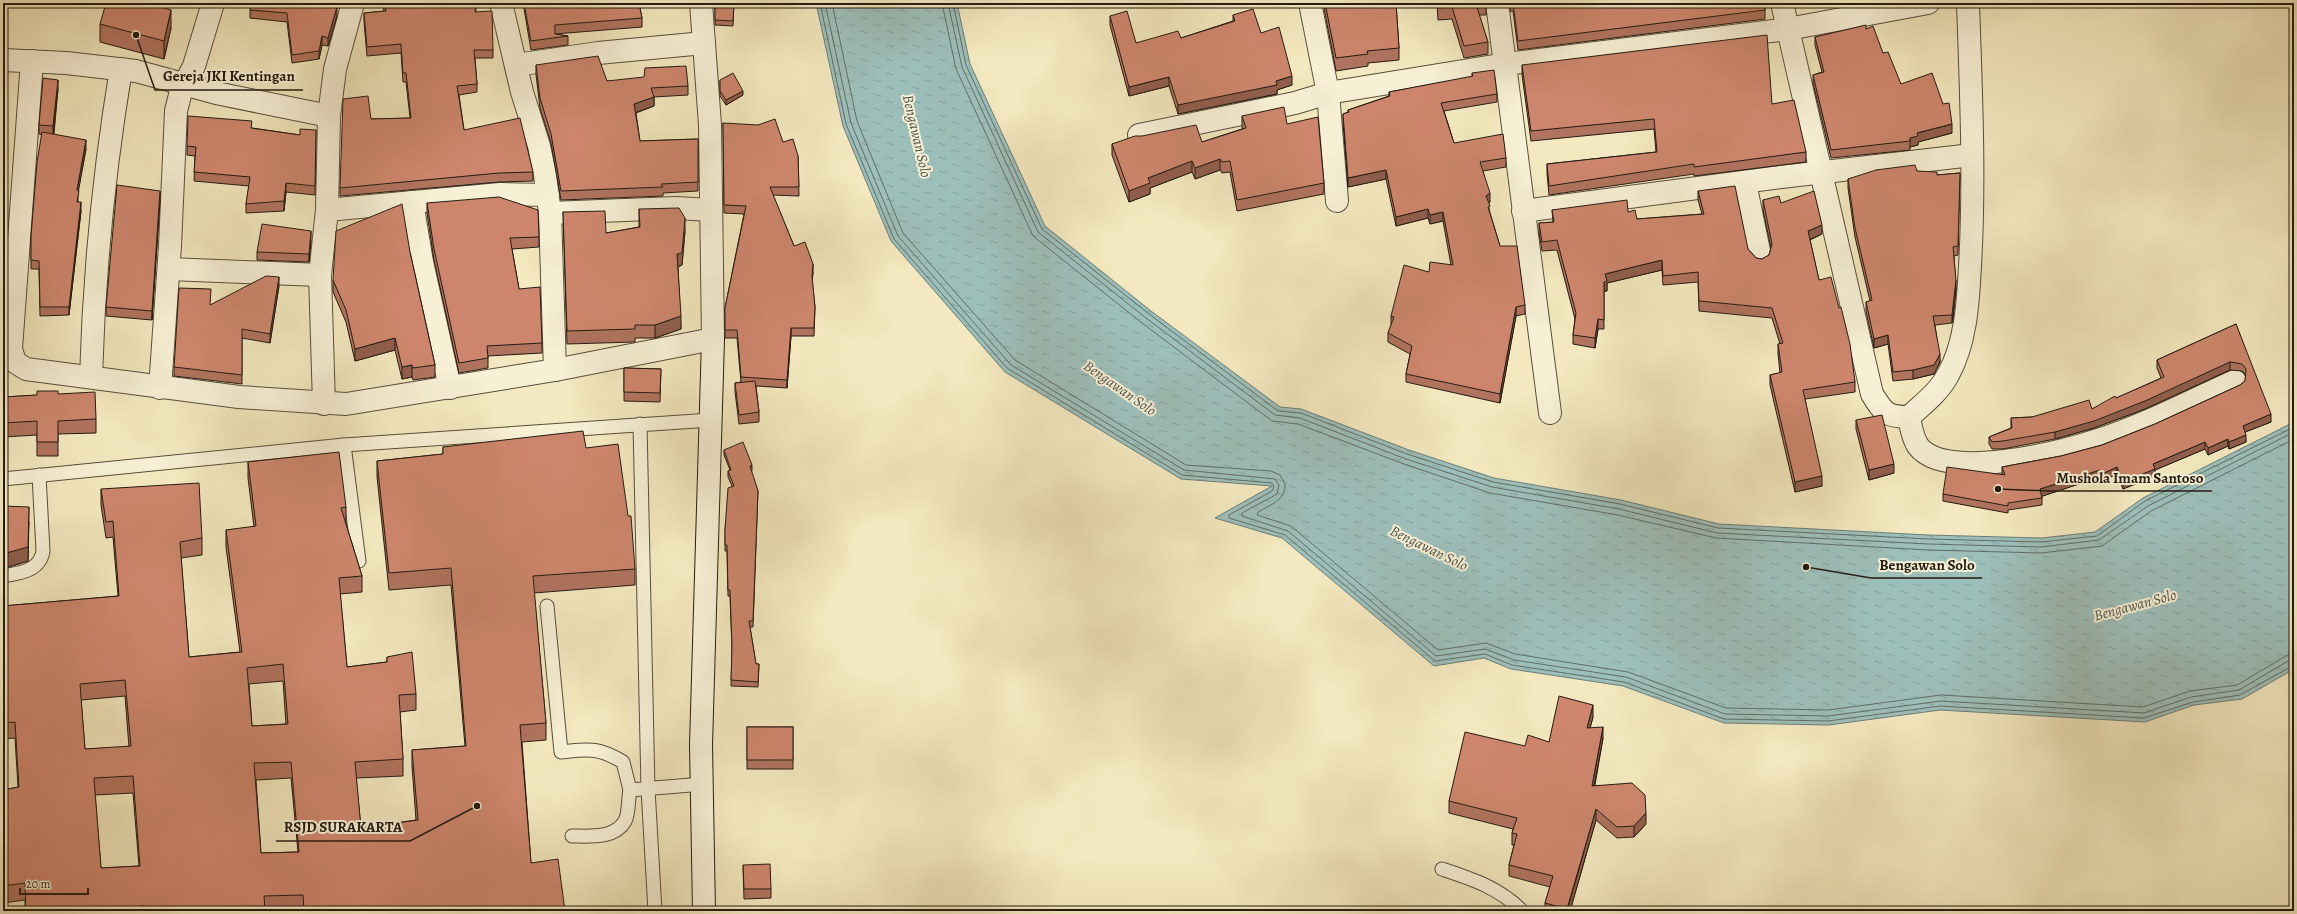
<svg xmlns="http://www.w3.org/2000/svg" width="2297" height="914" font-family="Alegreya,serif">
<defs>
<pattern id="water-ripples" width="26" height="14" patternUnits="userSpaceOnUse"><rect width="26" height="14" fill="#9dbfba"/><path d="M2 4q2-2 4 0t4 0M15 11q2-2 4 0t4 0" fill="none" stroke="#87a49f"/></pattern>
</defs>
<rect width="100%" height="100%" fill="#f3e8bf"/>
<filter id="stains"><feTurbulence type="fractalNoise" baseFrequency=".005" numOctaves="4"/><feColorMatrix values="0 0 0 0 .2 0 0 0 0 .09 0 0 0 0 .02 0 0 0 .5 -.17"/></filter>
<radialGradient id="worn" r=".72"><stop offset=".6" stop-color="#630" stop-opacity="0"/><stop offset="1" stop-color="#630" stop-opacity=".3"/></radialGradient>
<polygon fill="url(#water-ripples)" stroke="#6d7d77" points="816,3 957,3 970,64 1045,226 1151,311 1280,407 1301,409 1409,450 1494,478 1621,500 1719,524 1928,535 2042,538 2095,532 2143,498 2294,422 2294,669 2242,699 2194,705 2145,722 1940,710 1829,725 1724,723 1623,686 1511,669 1484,658 1434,666 1282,538 1215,518 1272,486 1181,479 1005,372 891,241 843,126"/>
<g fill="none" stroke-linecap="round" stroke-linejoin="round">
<g stroke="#606d66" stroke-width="1">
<polyline points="820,3 846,124 894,239 1007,368 1182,475 1272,483 1274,487 1272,491 1229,515 1229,518 1285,535 1435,661 1485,654 1512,665 1624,682 1724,719 1828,721 1940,706 2144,718 2193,702 2240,695 2294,665"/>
<polyline points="825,3 851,123 898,236 1011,365 1184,470 1275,479 1279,485 1277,494 1242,513 1242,516 1288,531 1436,656 1485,649 1514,660 1626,677 1725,714 1828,716 1941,701 2144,713 2191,697 2239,690 2288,661 2294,660"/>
<path d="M832,3L857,121L903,233L1015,360L1186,465L1271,471L1280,475L1285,484C1286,500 1270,505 1258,512L1257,515L1291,526L1438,650L1486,643L1515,654L1628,672L1726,708L1828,710L1941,695L2143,707L2190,691L2237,685L2286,656L2294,654"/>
<polyline points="942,3 956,69 1033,236 1142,323 1272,421 1298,424 1404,464 1490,493 1618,515 1716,538 1928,550 2041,553 2102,546 2151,511 2294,439"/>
<polyline points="948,3 962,67 1038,232 1146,318 1275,415 1300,418 1406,459 1492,487 1619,509 1717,533 1928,544 2041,547 2099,540 2148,506 2294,432"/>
<polyline points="953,3 966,65 1042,229 1149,314 1278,411 1301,413 1407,454 1493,482 1620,504 1718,528 1928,539 2041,542 2097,536 2145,501 2294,427"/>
</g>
<defs>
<g id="lane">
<polyline points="640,424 648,789 655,911"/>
<polyline points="344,445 359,561"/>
<polyline points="3,479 344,445 711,420"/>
<path d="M3,576C20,573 40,571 43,551L39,475"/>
<path d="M547,606L561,752C590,749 598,747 623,762L630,790L703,784"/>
<path d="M572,836C589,836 615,839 625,821C629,814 628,799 630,790"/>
<path d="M1442,869C1472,879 1500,888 1522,911"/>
</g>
<g id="street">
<polyline points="501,3 522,92 539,146 545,175 550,213 555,370"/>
<polyline points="1310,3 1328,93 1337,201"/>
<polyline points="1497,3 1550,413"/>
<path d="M1782,3L1872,394C1884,413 1886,417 1909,417C1923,404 1939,392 1948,375C1966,343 1968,302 1970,266C1975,179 1971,91 1968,3"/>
<polyline points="3,60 66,63 136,71 216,93 329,116"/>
<polyline points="32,61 11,349 15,362 26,369 239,397 346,404 555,370 713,339 710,125 701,3"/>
<polyline points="516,65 598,53 704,43"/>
<polyline points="1139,135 1295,103 1328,93 1506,64 1788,29 1928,3"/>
<polyline points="1745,183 1760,256"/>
<polyline points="412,202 422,262 450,388"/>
<polyline points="327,210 500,194 548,195"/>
<polyline points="1523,211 1781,177 1972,155"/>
<polyline points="550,213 676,208 710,210"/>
<polyline points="169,269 320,275"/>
<path d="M91,377C94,273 104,171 121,69"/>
<polyline points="160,388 170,246 176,111 181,91 194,66 213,3"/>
<polyline points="324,404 320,275 327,210 329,116 335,69 353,3"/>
<path d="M1909,417C1911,427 1912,437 1918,446C1945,482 2061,452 2098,440C2145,425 2190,401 2235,381"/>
</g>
<polyline id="secondary" points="704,911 701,745 713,339"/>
</defs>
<use href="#lane" stroke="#584e3d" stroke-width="15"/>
<use href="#street" stroke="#584e3d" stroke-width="24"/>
<use href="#secondary" stroke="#241b12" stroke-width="24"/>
<use href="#lane" stroke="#f7f0d5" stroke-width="13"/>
<use href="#street" stroke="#f7f0d5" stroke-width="22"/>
<use href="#secondary" stroke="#f7f0d5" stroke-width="22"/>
</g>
<g fill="#b0735e" stroke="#241b12" fill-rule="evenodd">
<polygon points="382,3 476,3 476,12 493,50 493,58 475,58 477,84 477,92 459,95 464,130 533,172 533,181 499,182 340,196 340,188 371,119 410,118 406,82 403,82 401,53 367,56 364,22 364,13 384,11"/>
<polygon points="523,3 639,3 642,18 642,27 555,34 568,36 568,45 531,50"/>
<polygon points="715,3 734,3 733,26 715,25"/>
<polygon points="1323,3 1396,3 1399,48 1399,60 1368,63 1368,66 1336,71"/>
<polygon points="1437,3 1486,3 1486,15 1479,15 1488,42 1488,54 1464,58 1452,19 1438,20"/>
<polygon points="1508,3 1765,3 1765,19 1518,50 1513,11 1511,12"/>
<polygon points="1794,3 1822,3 1796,7"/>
<polygon points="1838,3 1859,3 1838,6"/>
<polygon points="250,10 337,16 328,46 322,45 319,59 292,63 287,22 250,18"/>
<polygon points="1233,15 1261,33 1292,85 1277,90 1277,94 1178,114 1169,86 1129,96 1110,25 1110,16 1136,43 1181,38 1233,21"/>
<polygon points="100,24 171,28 164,59 100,42"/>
<polygon points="1866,29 1883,53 1901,84 1952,133 1918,142 1918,145 1910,147 1910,150 1831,158 1813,83 1813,75 1822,72 1815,45 1815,37"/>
<polygon points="536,65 607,81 688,86 688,95 654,97 654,106 636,113 640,141 698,139 698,191 663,193 663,196 561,200 551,143 540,108 536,75"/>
<polygon points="1522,65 1772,104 1806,152 1806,162 1694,176 1694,174 1549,195 1547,173 1547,164 1656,152 1654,129 1531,141 1522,75"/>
<polygon points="1472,73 1497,94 1497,102 1444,111 1454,143 1506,158 1506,167 1483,171 1490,202 1488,203 1490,213 1500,246 1525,305 1525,314 1516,316 1500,403 1406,382 1406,374 1410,354 1388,342 1388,333 1391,325 1391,316 1429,272 1451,265 1443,221 1430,224 1428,218 1396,226 1386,179 1348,187 1343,123 1343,114 1348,112 1348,110 1389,96 1389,92 1472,77"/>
<polygon points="720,80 743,95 726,105 720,96"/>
<polygon points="58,89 54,134 86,149 78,191 78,202 81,211 69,315 40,316 39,269 31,269 31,236 42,135 39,134 39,125"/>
<polygon points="1242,116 1287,124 1324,183 1324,194 1237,211 1230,172 1222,173 1220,170 1195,179 1192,172 1150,188 1150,194 1129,202 1112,155 1112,144 1202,142 1242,129"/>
<polygon points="723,123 783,142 798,156 799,196 773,195 794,246 813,272 812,281 815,307 814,336 791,336 787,388 756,386 759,412 759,422 739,424 735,392 735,383 741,382 737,338 725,338 725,308 744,214 724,213"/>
<polygon points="252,128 300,135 316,130 315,195 286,192 284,211 246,213 246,204 249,186 194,181 195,156 187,155 187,146"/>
<polygon points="1917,171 1937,175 1960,173 1958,255 1954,256 1956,289 1953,320 1952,323 1935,325 1940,362 1934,374 1913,379 1893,381 1888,344 1874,348 1866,311 1866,302 1870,301 1855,237 1848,188 1848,179"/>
<polygon points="1698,191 1756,258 1762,259 1769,255 1771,248 1763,210 1763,200 1781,203 1822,234 1810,240 1819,280 1855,382 1855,392 1805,399 1822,486 1795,492 1770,385 1770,375 1780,373 1778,354 1778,344 1780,344 1772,318 1699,311 1698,282 1663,285 1662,270 1607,283 1607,291 1604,291 1604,329 1598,329 1595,348 1573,344 1573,335 1575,319 1557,250 1542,251 1539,233 1539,223 1553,222 1552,210 1628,212 1637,219 1702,214 1698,200"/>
<polygon points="160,200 152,320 106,316 106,307"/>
<polygon points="427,203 539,237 539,247 512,249 519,289 542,343 542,353 488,356 488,368 459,373 434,260 427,213"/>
<polygon points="639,209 685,231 682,265 678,267 681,329 655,338 635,338 635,342 567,344 563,212 606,233 639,227"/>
<polygon points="311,240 309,262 257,260 257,252"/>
<polygon points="410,252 435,365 435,377 413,380 412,377 402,379 395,350 355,361 346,322 333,292 333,280"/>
<polygon points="279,286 270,343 242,338 242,384 174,376 174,367 211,305"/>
<polygon points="2236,324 2271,422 2245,432 2246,442 2229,449 2228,446 2208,455 2205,449 2155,470 2155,476 2123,489 2117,474 2102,481 2100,477 2042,496 2042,505 2008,510 2008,513 1943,501 1943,494 2002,475 2002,467 2061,456 2102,445 2155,424 2240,385 2245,381 2246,375 2242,371 2230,370 2145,409 2094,428 2055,439 2003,449 1992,449 1989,444 1989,437 2011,428 2011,418 2032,417 2092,409 2161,378 2157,368 2157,360"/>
<polygon points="624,368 661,369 660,402 624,401"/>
<polygon points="58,394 96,419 96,433 58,434 58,456 37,456 37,435 3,437 3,397"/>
<polygon points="1856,420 1894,473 1869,480 1856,429"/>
<path d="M443,447L586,448L635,569V585L534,593L546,723V740L522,742L531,863L565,911H25V900L3,903V790L18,787L15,738L3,739V606L118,596L113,537L106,538L101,505V489L202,538V555L181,558L189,657L240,652L226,547V530L254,527L248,478V462L346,507V524L362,576V592L340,594L347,667L387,662V657L416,694V710L400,712L403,759V776L356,778L361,828L416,820L412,766V750L465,746L451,585L389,590L377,477V461L443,454ZM283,681L286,724L252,726L249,684ZM125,696L129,747L85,749L81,700ZM291,778L298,852L261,853L256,780ZM133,793L139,866L101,868L95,795Z"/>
<polygon points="724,450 752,471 751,471 758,491 753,627 750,627 756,664 759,664 758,687 731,686 732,649 730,596 728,596 727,551 725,551 725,529 732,486 728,477 728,471 730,470 724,455"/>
<polygon points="3,506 29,521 28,561 5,568 3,568"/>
<polygon points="1593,717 1590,728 1603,738 1595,785 1646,824 1634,837 1617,838 1596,820 1570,911 1545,911 1545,903 1550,887 1509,876 1509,865 1514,845 1512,845 1512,833 1513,829 1449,813 1449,801 1525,746 1549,742"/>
<rect x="747" y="727" width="46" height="42"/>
<polygon points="743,865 771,889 771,898 744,899"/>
</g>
<g fill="#905e4c" stroke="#241b12">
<polygon points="337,7 337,16 328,46 328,38"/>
<polygon points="171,10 171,28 164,59 164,41"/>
<polygon points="322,36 322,45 319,59 319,51"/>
<polygon points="1292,76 1292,85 1277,90 1277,94 1178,114 1178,105 1276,81"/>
<polygon points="1169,77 1169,86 1129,96 1129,87"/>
<polygon points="58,80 58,89 53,136 53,126"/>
<polygon points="743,91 743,95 726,105 726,100"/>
<polygon points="654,97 654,106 634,113 634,104"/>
<polygon points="1952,124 1952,133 1918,142 1918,145 1910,147 1910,138 1917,133"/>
<polygon points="86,140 86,149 77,199 77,190"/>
<polygon points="1220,159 1220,170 1195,179 1195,168"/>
<polygon points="1192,161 1192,172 1150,188 1150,194 1129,202 1129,191 1148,178"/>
<polygon points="1386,170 1386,179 1348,187 1348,178"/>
<polygon points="286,183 286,192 284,211 284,201"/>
<polygon points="160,191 160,200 152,320 152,311"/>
<polygon points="1490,193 1490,202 1486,205 1486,196"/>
<polygon points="81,202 81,211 69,315 69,307"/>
<polygon points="1428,209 1428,218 1396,226 1396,217"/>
<polygon points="1443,212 1443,221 1430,224 1430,215"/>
<polygon points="685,218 685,231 682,265 677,267 677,254"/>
<polygon points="1822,225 1822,234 1808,240 1808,231"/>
<polygon points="311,231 311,240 309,262 309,254"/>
<polygon points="1662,260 1662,270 1607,283 1607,291 1604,291 1604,282 1605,274"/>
<polygon points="813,264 813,272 812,285 812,276"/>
<polygon points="279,277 279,286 270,343 270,334"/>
<polygon points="1956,280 1956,289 1952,323 1952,315"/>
<polygon points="1516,307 1516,316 1500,403 1500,394"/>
<polygon points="681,316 681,329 655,338 655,325"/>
<polygon points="1598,319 1598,329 1595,348 1595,338"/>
<polygon points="791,328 791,336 787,388 787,380"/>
<polygon points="1888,335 1888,344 1874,348 1874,339"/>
<polygon points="395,338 395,350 355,361 355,349"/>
<polygon points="1940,354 1940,362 1934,374 1913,379 1913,370"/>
<polygon points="2230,362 2230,370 2145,409 2094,428 2055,439 2055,432"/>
<polygon points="412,365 412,377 402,379 402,367"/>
<polygon points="2271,414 2271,422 2243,433 2243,426"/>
<polygon points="2246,435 2246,442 2229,449 2229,442"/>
<polygon points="2228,439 2228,446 2208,455 2208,448"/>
<polygon points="2205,442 2205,449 2155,470 2155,476 2123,489 2123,482 2153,464"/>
<polygon points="1894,464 1894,473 1869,480 1869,470"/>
<polygon points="752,465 752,471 750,472 750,466"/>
<polygon points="2117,467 2117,474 2102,481 2102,474"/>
<polygon points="2100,470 2100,477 2040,497 2040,489"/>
<polygon points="1822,476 1822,486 1795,492 1795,482"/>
<polygon points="29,507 28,561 5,568 5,554"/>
<polygon points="1593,705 1593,717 1587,739 1587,728"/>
<polygon points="1603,727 1603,738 1592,797 1592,786"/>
<polygon points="1596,809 1596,820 1570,911 1567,911"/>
<polygon points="1646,813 1646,824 1634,837 1634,826"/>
</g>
<g fill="#cd866d" stroke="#241b12" fill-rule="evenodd">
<polygon points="106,3 146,3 171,10 164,41 100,24"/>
<polygon points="250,3 336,3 337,7 328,38 322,36 319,51 292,55 287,13 250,10"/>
<polygon points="384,3 476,3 475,12 492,11 493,50 474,50 477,84 457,86 464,130 520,118 533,172 499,173 340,188 343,99 368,96 371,119 411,118 406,73 403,73 401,44 367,47 364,13 386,11"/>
<polygon points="524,3 639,3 642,18 555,25 555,34 568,36 531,41"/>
<polygon points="715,3 734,3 733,21 715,20"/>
<polygon points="1325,3 1396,3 1399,48 1367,51 1368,54 1336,58"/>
<polygon points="1438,3 1482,3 1476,4 1488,42 1464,46 1452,7 1438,8"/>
<polygon points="1513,3 1765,3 1765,10 1518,41"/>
<polygon points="1253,9 1261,33 1279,27 1292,76 1276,81 1277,85 1178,105 1169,77 1129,87 1110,16 1127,11 1136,43 1178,31 1181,38 1235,21 1233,15"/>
<polygon points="1866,25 1866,29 1873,26 1883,53 1888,52 1901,84 1932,73 1943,104 1949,103 1952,124 1917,133 1918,136 1910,138 1910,141 1831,150 1813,75 1824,72 1815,37"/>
<polygon points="1767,35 1772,104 1794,100 1806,152 1694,167 1694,164 1549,186 1547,164 1657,152 1654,119 1531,131 1522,65"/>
<polygon points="598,56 607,81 644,77 645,68 686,66 688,86 651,88 654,97 634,104 640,141 698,139 698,182 661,184 663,187 561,191 551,134 540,98 536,65"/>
<polygon points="1494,70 1497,94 1441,103 1454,143 1503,134 1506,158 1480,162 1490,193 1486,196 1490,206 1488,207 1500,246 1517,246 1525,305 1516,307 1500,394 1406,374 1412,346 1388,333 1394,317 1391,316 1404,265 1429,272 1430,262 1453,265 1443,212 1430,215 1428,209 1396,217 1386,170 1348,178 1343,114 1349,112 1348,110 1390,96 1389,92 1473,76 1472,73"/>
<polygon points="733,73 743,91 726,100 720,91 720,80"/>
<polygon points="43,78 58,80 53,126 39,125"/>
<polygon points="1284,107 1287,124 1318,117 1324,183 1237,200 1230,161 1222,162 1220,159 1195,168 1192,161 1148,178 1150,183 1129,191 1112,144 1135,136 1142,136 1196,125 1202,142 1246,128 1242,116"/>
<polygon points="188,116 252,121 251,128 300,135 300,129 316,130 315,186 286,183 284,201 246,204 250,177 194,172 196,147 187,146"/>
<polygon points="775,119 783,142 793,139 798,156 799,187 770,187 794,246 805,242 813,264 812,276 815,307 814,328 791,328 787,380 741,377 737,330 725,330 725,308 746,206 724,205 723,123 758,125"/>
<polygon points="42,132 86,140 77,190 79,191 77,202 81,202 69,307 40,307 39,261 31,260 31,236 37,162"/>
<polygon points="1915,165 1917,171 1937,172 1937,175 1960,173 1958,246 1953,247 1956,280 1952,315 1933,316 1940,354 1934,365 1913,370 1893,372 1888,335 1874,339 1866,302 1872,300 1855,228 1848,179 1876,170"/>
<polygon points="117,185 160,191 152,311 106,307"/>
<polygon points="1735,186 1748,249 1756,258 1762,259 1769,255 1772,244 1763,200 1779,196 1781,203 1814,191 1822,225 1808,231 1819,280 1831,277 1839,308 1841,307 1850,344 1855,382 1803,390 1822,476 1795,482 1770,375 1782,372 1778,344 1783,343 1772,308 1699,301 1698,272 1663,276 1662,260 1605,274 1607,281 1604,282 1604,320 1598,319 1595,338 1573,335 1576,313 1557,240 1542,242 1539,223 1554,222 1552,210 1627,200 1628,212 1635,210 1637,219 1704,214 1698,191"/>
<polygon points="499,197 538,210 539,237 510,238 519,289 540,287 542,343 487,346 488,358 459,363 434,249 427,203"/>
<polygon points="402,204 410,252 435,365 413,368 412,365 402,367 395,338 355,349 346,310 333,280 336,231"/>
<polygon points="679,208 685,218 682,253 677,254 681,316 655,325 635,325 635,329 567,331 563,212 605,211 606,233 640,227 639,209"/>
<polygon points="262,224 311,231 309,254 257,252"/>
<polygon points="266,276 279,277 270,334 242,329 242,375 174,367 179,288 211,289 210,305"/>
<polygon points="2236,324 2271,414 2243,426 2246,435 2229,442 2228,439 2208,448 2205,442 2153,464 2155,469 2123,482 2117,467 2102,474 2100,470 2040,489 2042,498 2008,503 2008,506 1943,494 1947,467 2005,475 2002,467 2061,456 2102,445 2155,424 2240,385 2245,381 2246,369 2242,364 2230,362 2145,401 2094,421 2055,432 2003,441 1992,442 1989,437 2012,428 2011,418 2032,417 2089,400 2092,409 2115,396 2116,398 2164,377 2157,360"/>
<polygon points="624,368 661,369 660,393 624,392"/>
<polygon points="755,381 759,412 739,415 735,383"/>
<polygon points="37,391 58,391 58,394 95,392 96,419 58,421 58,442 37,442 37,421 3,423 3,397 37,395"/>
<polygon points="1882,415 1894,464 1869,470 1856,420"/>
<path d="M583,431L586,448L618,444L628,516H631L635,569L533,576L546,723L520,725L531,863L558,859L565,911H304L303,895L264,896L265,911H144V906L104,909V911H26L25,883L3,886V790L19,787L15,722L3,723V606L119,596L113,521L106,522L101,489L199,483L202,538L180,542L189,657L242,652L226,530L256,526L248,462L339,452L346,507L341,508L362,576L339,578L347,667L387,662V657L412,652L416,694L399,695L403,759L355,762L361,828L418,820L412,750L466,746L451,568L389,573L377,461L443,454V447ZM283,664L288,724L252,726L247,668ZM125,680L131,746L85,749L80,684ZM291,762L299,852L261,853L254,763ZM133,776L140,866L101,868L94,778Z"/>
<polygon points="743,442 752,465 750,466 758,491 753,621 749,621 756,664 759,664 758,682 731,680 732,646 730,590 728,590 727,545 725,545 725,529 728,488 734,486 728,471 731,470 724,450"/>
<polygon points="3,506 29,507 28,547 3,554"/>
<polygon points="1559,696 1593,705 1587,728 1603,727 1592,786 1632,783 1645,795 1646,813 1634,826 1617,827 1596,809 1567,909 1545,903 1553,876 1509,865 1517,834 1512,833 1517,818 1449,801 1465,732 1525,746 1528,735 1549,742"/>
<rect x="747" y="727" width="46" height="33"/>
<polygon points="770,864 771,889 744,889 743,865"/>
</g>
<g text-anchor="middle" stroke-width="4" stroke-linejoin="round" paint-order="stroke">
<g font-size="15" font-style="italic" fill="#4e544d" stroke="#f7f0d5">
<text transform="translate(917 136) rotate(77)" y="5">Bengawan Solo</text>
<text transform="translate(1120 388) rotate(35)" y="5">Bengawan Solo</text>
<text transform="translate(1429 548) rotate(26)" y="5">Bengawan Solo</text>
<text transform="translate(2135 605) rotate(-15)" y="5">Bengawan Solo</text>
</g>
</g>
<path fill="none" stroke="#241b12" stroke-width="1.5" d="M136 35L155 90H303M1998 489L2049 491H2212M1806 567L1871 578H1982M477 806L410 841H276"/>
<g fill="#241b12" stroke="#f7f0d5" stroke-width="1.5">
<circle cx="136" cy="35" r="4"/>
<circle cx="1998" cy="489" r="4"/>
<circle cx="1806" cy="567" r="4"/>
<circle cx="477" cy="806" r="4"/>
</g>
<g font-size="15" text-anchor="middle" font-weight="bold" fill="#241b12" stroke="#f7f0d5" stroke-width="4" stroke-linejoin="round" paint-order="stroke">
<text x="229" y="81">Gereja JKI Kentingan</text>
<text x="2130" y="483">Mushola Imam Santoso</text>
<text x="1927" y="570">Bengawan Solo</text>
<text x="343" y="832">RSJD SURAKARTA</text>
</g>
<rect width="2297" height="914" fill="none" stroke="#f3e8bf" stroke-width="16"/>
<rect x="4" y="4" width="2289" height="906" fill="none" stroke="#241b12" stroke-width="2"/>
<rect x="8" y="8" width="2281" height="898" fill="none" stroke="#241b12"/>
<path d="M20 888v6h68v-6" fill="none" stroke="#241b12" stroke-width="2"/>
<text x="26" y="888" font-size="12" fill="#241b12" stroke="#f7f0d5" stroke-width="3" paint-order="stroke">20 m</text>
<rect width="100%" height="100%" filter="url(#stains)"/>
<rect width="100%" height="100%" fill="url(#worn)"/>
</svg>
